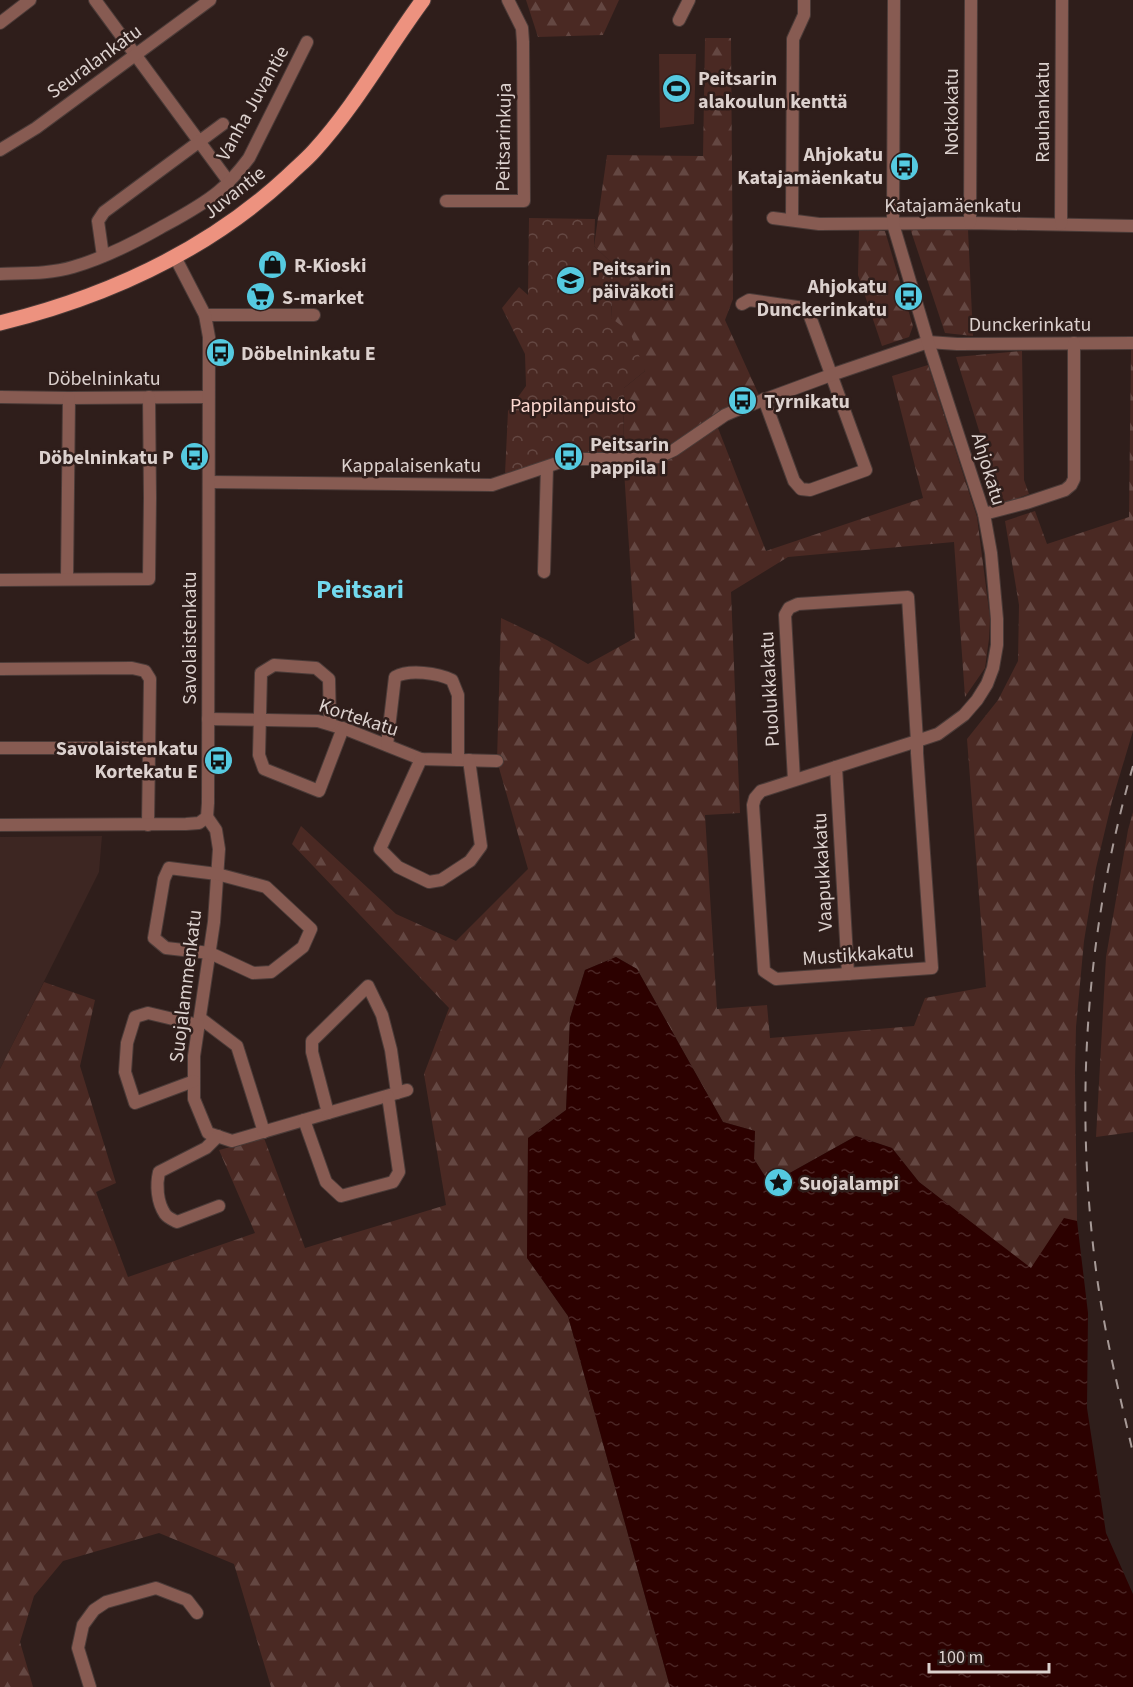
<svg xmlns="http://www.w3.org/2000/svg" width="1133" height="1687" font-family="'Source Sans 3',sans-serif">
<defs>
<pattern id="forest-firs" width="22" height="20" patternUnits="userSpaceOnUse" patternTransform="scale(1.5)"><rect width="22" height="20" fill="#4a2923"/><path d="M5 1l3.5 6h-7zM16 11l3.5 6h-7z" fill="#644742"/></pattern>
<pattern id="park-crowns" width="20" height="18" patternUnits="userSpaceOnUse" patternTransform="scale(1.5)"><rect width="20" height="18" fill="#4a2923"/><path d="M2 6a3 3 0 1 1 6 0M12 15a3 3 0 1 1 6 0" fill="none" stroke="#644742"/></pattern>
<pattern id="water-ripples" width="26" height="14" patternUnits="userSpaceOnUse" patternTransform="scale(1.5)"><rect width="26" height="14" fill="#2c0100"/><path d="M2 4q2-2 4 0t4 0M15 11q2-2 4 0t4 0" fill="none" stroke="#4a2524"/></pattern>
</defs>
<rect width="100%" height="100%" fill="#2f1e1b"/>
<polygon fill="#3d2622" points="102,836 99,872 0,1069 0,837"/>
<polygon fill="#4a2923" points="659,54 696,54 694,124 660,128"/>
<g fill="url(#forest-firs)">
<polygon points="526,0 619,0 603,35 538,37"/>
<polygon points="705,38 731,38 733,299 725,320 759,395 718,428 766,551 923,498 892,376 928,365 977,517 990,618 989,639 985,668 965,697 954,542 788,557 731,592 740,813 705,815 717,1009 767,1005 770,1038 914,1026 925,998 986,987 967,739 998,700 1018,661 1019,605 1005,521 1035,511 1047,544 1129,517 1131,350 1133,350 1133,731 1112,801 1096,868 1084,941 1076,1027 1075,1073 1077,1221 1064,1219 1031,1269 919,1182 892,1148 856,1136 770,1184 754,1159 755,1131 723,1122 637,969 616,957 585,970 570,1018 566,1110 528,1138 527,1258 568,1316 670,1687 271,1687 234,1564 159,1533 63,1561 34,1596 20,1642 33,1687 0,1687 0,1069 44,982 95,1000 80,1066 116,1183 96,1192 128,1277 255,1233 219,1150 264,1138 305,1248 446,1205 424,1074 449,1008 292,844 301,826 396,914 456,941 528,869 497,761 501,618 547,640 588,664 635,638 623,455 624,388 645,371 611,318 614,265 594,246 607,155 703,156"/>
<polygon points="910,228 968,230 973,336 945,333"/>
<polygon points="859,229 885,231 913,326 909,337 882,346 858,275"/>
<polygon points="1022,351 1024,480 1029,494 1002,504 956,357"/>
<polygon points="1133,812 1133,1132 1096,1137 1106,957 1128,830"/>
</g>
<polygon fill="url(#park-crowns)" points="529,218 595,219 594,246 614,265 611,318 630,332 645,371 624,388 623,455 562,455 505,474 508,411 526,386 525,354 502,308 519,287 528,295"/>
<polygon fill="url(#water-ripples)" points="616,957 637,969 723,1122 755,1131 754,1159 770,1184 856,1136 892,1148 919,1182 1031,1268 1064,1218 1077,1221 1088,1313 1087,1408 1106,1533 1133,1594 1133,1687 670,1687 568,1316 527,1258 528,1138 566,1110 570,1018 585,970"/>
<g fill="none" stroke-linecap="round" stroke-linejoin="round">
<defs>
<g id="minor">
<polyline points="95,0 229,182"/>
<polyline points="679,20 689,0"/>
<polyline points="0,23 30,0"/>
<polyline points="0,150 36,128 210,0"/>
<polyline points="446,201 524,201 523,42 522,28 508,0"/>
<polyline points="773,218 819,224 970,223 1133,226"/>
<polyline points="792,220 793,39 804,15 804,0"/>
<polyline points="970,223 971,0"/>
<polyline points="1061,224 1062,0"/>
<polyline points="103,256 98,221 104,212 223,124"/>
<path d="M0,274C24,273 50,274 73,267C104,258 132,244 160,228C180,217 201,206 218,192C230,182 240,170 249,158L307,42"/>
<polyline points="742,304 749,300 804,308 808,311 866,470 810,490 801,489 794,481 764,399"/>
<polyline points="205,315 314,315"/>
<polyline points="0,397 69,398 208,397"/>
<polyline points="209,482 492,485 569,459 637,459 659,457 674,450 725,415 739,409 831,375 928,342 957,344 1133,343"/>
<polyline points="984,514 1026,503 1065,490 1071,485 1074,479 1074,343"/>
<polyline points="544,572 547,467"/>
<polyline points="67,579 69,398"/>
<polyline points="0,580 149,579 150,498 149,397"/>
<polyline points="0,669 132,668 145,671 150,679 148,825"/>
<polyline points="208,719 318,721 348,730 421,759 497,761"/>
<polyline points="330,724 329,679 316,668 274,665 261,673 259,755 264,769 319,791 343,728"/>
<path d="M387,745L395,677C409,669 438,673 452,680L458,695V760"/>
<polyline points="0,748 149,748"/>
<polyline points="421,759 380,849 398,867 429,882 441,880 470,861 481,846 469,760"/>
<polyline points="836,767 848,974"/>
<polyline points="794,780 785,615 789,608 798,604 908,597 917,741 917,753 932,968 776,979 764,971 753,805 755,798 761,791 917,741 938,734 949,726 964,715 977,700 987,684 993,668 997,645 997,619 991,553 984,514 928,342 893,224 894,0"/>
<polyline points="207,817 216,830 219,849 214,922 194,1056 194,1099 208,1133 232,1141 407,1090"/>
<polyline points="0,825 186,824 199,823 207,817 208,803 209,337 205,315 175,257"/>
<polygon points="169,868 217,874 266,887 311,929 303,947 271,972 253,973 210,953 166,948 154,938 164,879"/>
<polyline points="200,1018 237,1046 264,1132"/>
<polyline points="194,1081 135,1103 125,1072 127,1043 135,1017 148,1013 198,1025"/>
<polyline points="328,1113 312,1052 312,1041 368,986 382,1015 391,1050 397,1093"/>
<polyline points="304,1120 326,1182 341,1196 393,1182 399,1172 388,1096"/>
<path d="M218,1136L206,1148L159,1172C156,1185 157,1202 165,1214C168,1218 173,1220 177,1222L219,1206"/>
<polyline points="90,1687 78,1648 83,1625 94,1610 106,1602 156,1588 187,1600 197,1613"/>
</g>
<path id="major" d="M0,323C106,297 207,251 288,176C296,168 306,160 314,151C356,105 386,50 423,0"/>
</defs>
<use href="#minor" stroke="#4b3b38" stroke-width="14"/>
<use href="#major" stroke="#4b3b38" stroke-width="17"/>
<use href="#minor" stroke="#875b52" stroke-width="12"/>
<use href="#major" stroke="#ed927f" stroke-width="15"/>
<path stroke="#a79a97" stroke-width="2" stroke-dasharray="10 10" stroke-linecap="butt" d="M1133,766C1086,929 1074,1101 1096,1270C1104,1332 1119,1392 1133,1453"/>
</g>
<defs>
<symbol id="stadium-disc" viewBox="-11 -11 22 22"><circle r="9.5" fill="#55cae0" stroke="#2f1e1b"/><path d="M0-5a6.5 5 0 1 0 0 10a6.5 5 0 1 0 0-10ZM-3.5-1.8h7v3.6h-7Z" fill="#111"/></symbol>
<symbol id="bus-disc" viewBox="-11 -11 22 22"><circle r="9.5" fill="#55cae0" stroke="#2f1e1b"/><path d="M-5-6H5V4H4V6H2V4H-2V6H-4V4H-5ZM-3.5-4V0h7V-4ZM-3.5 1.2v1.5H-2V1.2ZM2 1.2v1.5H3.5V1.2Z" fill="#111"/></symbol>
<symbol id="shop-disc" viewBox="-11 -11 22 22"><circle r="9.5" fill="#55cae0" stroke="#2f1e1b"/><path d="M-5-2.5h2.3a2.7 3.5 0 0 1 5.4 0H5L5.5 6h-11ZM-1.5-2.5h3a1.5 2.3 0 0 0-3 0Z" fill="#111"/></symbol>
<symbol id="school-disc" viewBox="-11 -11 22 22"><circle r="9.5" fill="#55cae0" stroke="#2f1e1b"/><path d="M0-5L7-2L0 1L-7-2ZM-4 1L0 2.5L4 1V4Q0 6-4 4Z" fill="#111"/></symbol>
<symbol id="supermarket-disc" viewBox="-11 -11 22 22"><circle r="9.5" fill="#55cae0" stroke="#2f1e1b"/><path d="M-6-5.5h2.5l.6 2H6L4.5 2H-2.5L-4.4-4H-6ZM-1.5 3.2a1.3 1.3 0 1 0 .1 0ZM3 3.2a1.3 1.3 0 1 0 .1 0Z" fill="#111"/></symbol>
<symbol id="sight-disc" viewBox="-11 -11 22 22"><circle r="9.5" fill="#55cae0" stroke="#2f1e1b"/><path d="M0-6L1.8-2.2L6-1.7L2.9 1.2L3.7 5.4L0 3.3L-3.7 5.4L-2.9 1.2L-6-1.7L-1.8-2.2Z" fill="#111"/></symbol>
</defs>
<g fill-rule="evenodd">
<use href="#stadium-disc" x="660" y="72" width="33" height="33"/>
<use href="#bus-disc" x="888" y="150" width="33" height="33"/>
<use href="#shop-disc" x="256" y="248" width="33" height="33"/>
<use href="#school-disc" x="554" y="264" width="33" height="33"/>
<use href="#supermarket-disc" x="244" y="280" width="33" height="33"/>
<use href="#bus-disc" x="892" y="280" width="33" height="33"/>
<use href="#bus-disc" x="204" y="336" width="33" height="33"/>
<use href="#bus-disc" x="726" y="384" width="33" height="33"/>
<use href="#bus-disc" x="552" y="440" width="33" height="33"/>
<use href="#bus-disc" x="178" y="440" width="33" height="33"/>
<use href="#bus-disc" x="202" y="744" width="33" height="33"/>
<use href="#sight-disc" x="762" y="1166" width="33" height="33"/>
</g>
<g text-anchor="middle" stroke-width="5" stroke-linejoin="round" paint-order="stroke">
<g font-size="20" fill="#dcd1ce" stroke="#2f1e1b">
<text transform="translate(94 61) rotate(-36)" y="7">Seuralankatu</text>
<text transform="translate(252 103) rotate(-61)" y="7">Vanha Juvantie</text>
<text transform="translate(951 112) rotate(-90)" y="7">Notkokatu</text>
<text transform="translate(1042 112) rotate(-90)" y="7">Rauhankatu</text>
<text transform="translate(503 137) rotate(-89)" y="7">Peitsarinkuja</text>
<text transform="translate(234 192) rotate(-38)" y="7">Juvantie</text>
<text x="953" y="212">Katajamäenkatu</text>
<text x="1030" y="331">Dunckerinkatu</text>
<text x="104" y="385">Döbelninkatu</text>
<text x="411" y="472">Kappalaisenkatu</text>
<text transform="translate(989 469) rotate(73)" y="7">Ahjokatu</text>
<text transform="translate(189 638) rotate(-90)" y="7">Savolaistenkatu</text>
<text transform="translate(769 689) rotate(-93)" y="7">Puolukkakatu</text>
<text transform="translate(359 717) rotate(18)" y="7">Kortekatu</text>
<text transform="translate(822 872) rotate(-93)" y="7">Vaapukkakatu</text>
<text transform="translate(858 954) rotate(-4)" y="7">Mustikkakatu</text>
<text transform="translate(185 986) rotate(-83)" y="7">Suojalammenkatu</text>
</g>
<g font-size="20" font-weight="bold" fill="#dcd1ce" stroke="#2f1e1b" text-anchor="start">
<text x="698" y="85">Peitsarin<tspan x="698" dy="23">alakoulun kenttä</tspan></text>
<text x="883" y="161" text-anchor="end">Ahjokatu<tspan x="883" dy="23">Katajamäenkatu</tspan></text>
<text x="294" y="272">R-Kioski</text>
<text x="592" y="275">Peitsarin<tspan x="592" dy="23">päiväkoti</tspan></text>
<text x="887" y="293" text-anchor="end">Ahjokatu<tspan x="887" dy="23">Dunckerinkatu</tspan></text>
<text x="282" y="304">S-market</text>
<text x="241" y="360">Döbelninkatu E</text>
<text x="764" y="408">Tyrnikatu</text>
<text x="590" y="451">Peitsarin<tspan x="590" dy="23">pappila I</tspan></text>
<text x="174" y="464" text-anchor="end">Döbelninkatu P</text>
<text x="198" y="755" text-anchor="end">Savolaistenkatu<tspan x="198" dy="23">Kortekatu E</tspan></text>
<text x="799" y="1190">Suojalampi</text>
</g>
<g font-size="20" fill="#fdd9d1" stroke="#2f1e1b">
<text x="573" y="412">Pappilanpuisto</text>
</g>
<g font-size="26" font-weight="bold" fill="#72d9ee" stroke="#2f1e1b">
<text x="360" y="598">Peitsari</text>
</g>
</g>
<path d="M929 1663v9h120v-9" fill="none" stroke="#dcd1ce" stroke-width="3"/>
<text x="938" y="1663" font-size="18" fill="#dcd1ce" stroke="#2f1e1b" stroke-width="4.5" paint-order="stroke">100 m</text>
</svg>
